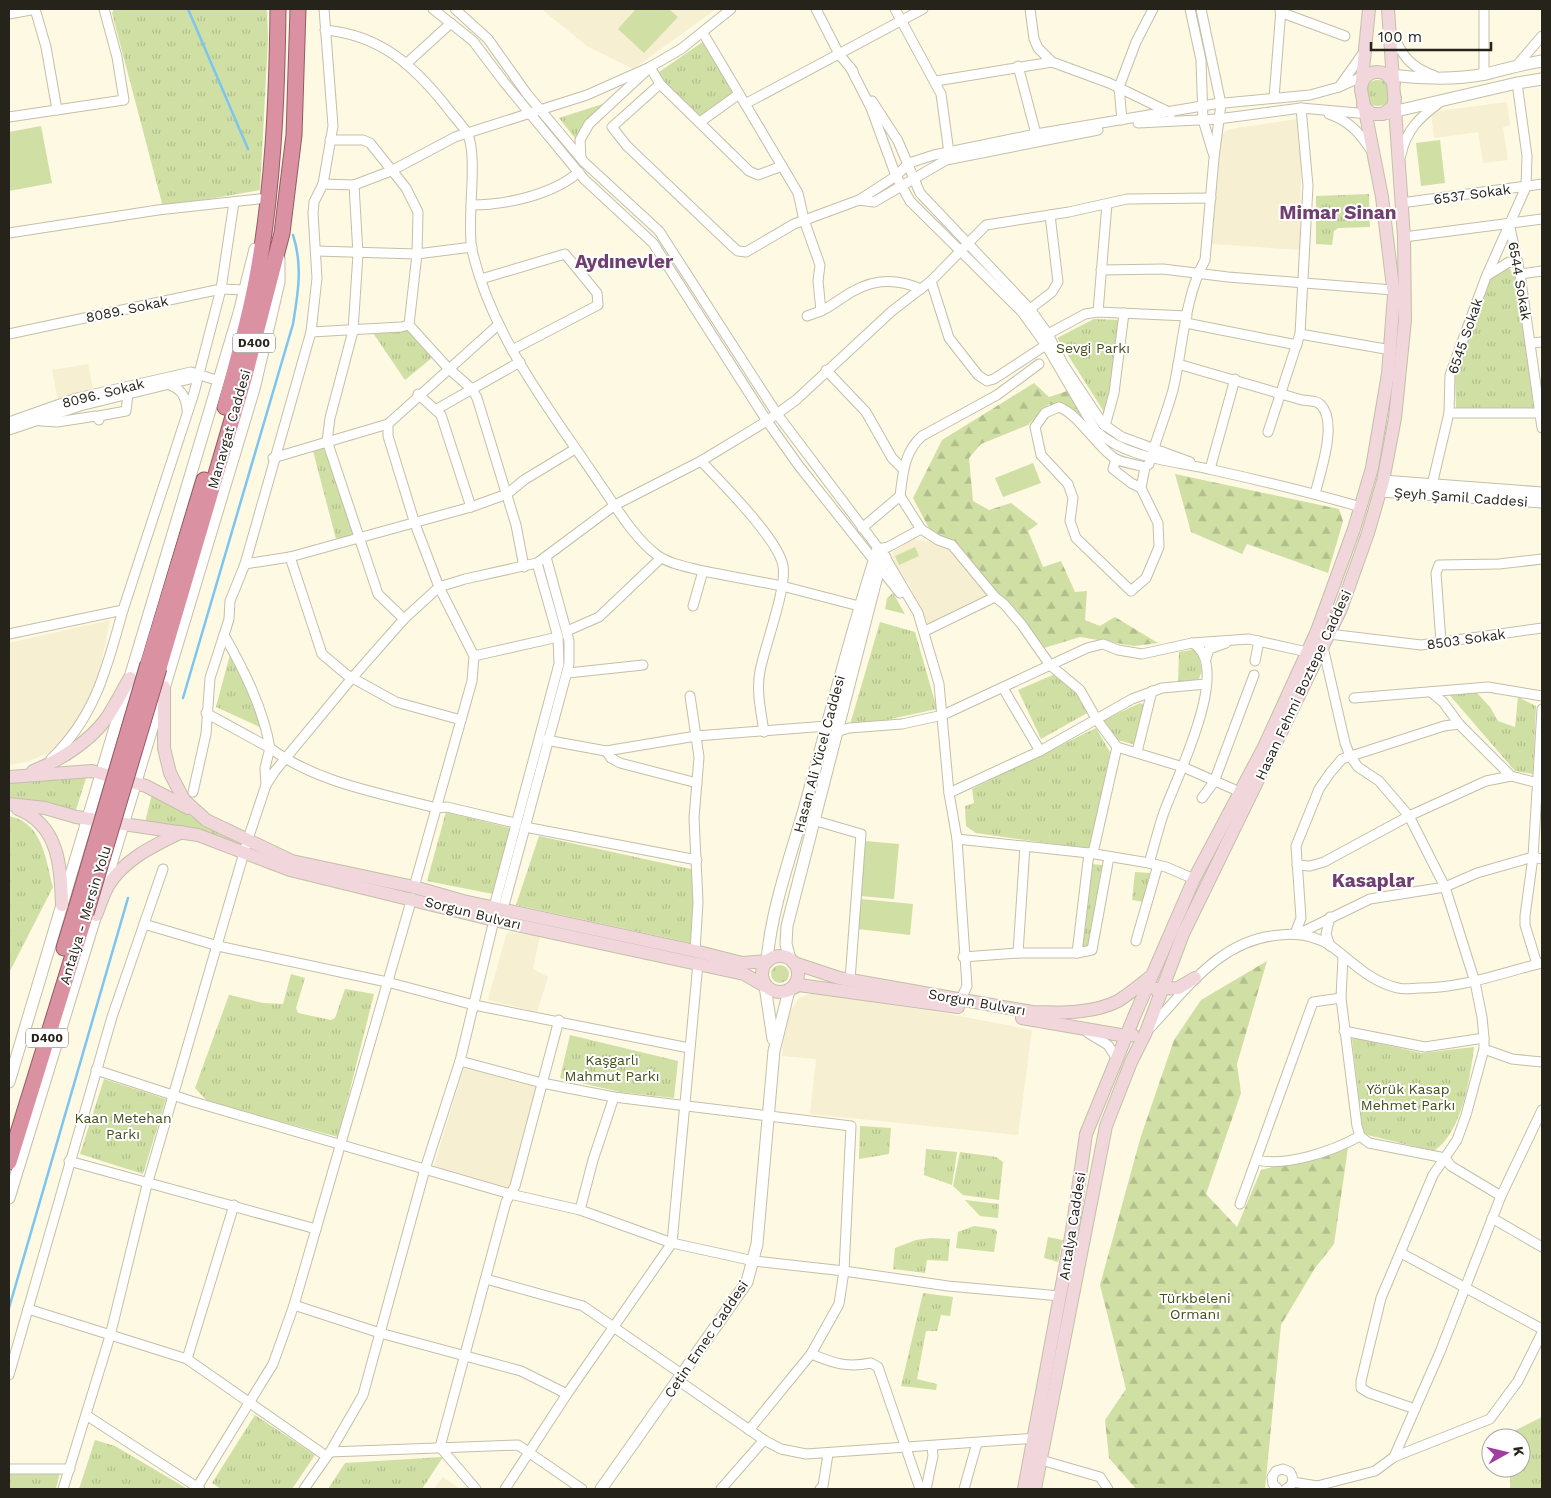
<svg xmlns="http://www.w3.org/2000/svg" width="1551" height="1498" font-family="'Work Sans',sans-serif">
<defs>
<pattern id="grass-tufts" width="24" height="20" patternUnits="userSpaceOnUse" patternTransform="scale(1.25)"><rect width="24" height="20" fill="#d0dfa4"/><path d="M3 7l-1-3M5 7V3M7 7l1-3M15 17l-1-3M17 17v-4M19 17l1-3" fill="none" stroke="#b2bf8d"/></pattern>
<pattern id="forest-firs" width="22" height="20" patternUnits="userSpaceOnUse" patternTransform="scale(1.25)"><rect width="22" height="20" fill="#d0dfa4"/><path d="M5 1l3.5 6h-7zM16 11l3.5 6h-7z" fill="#b2bf8d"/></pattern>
</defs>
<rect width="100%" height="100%" fill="#fef9e2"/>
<g fill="#f6efd1">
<polygon points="546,9 716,9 633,69 587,46 544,11"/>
<polygon points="1507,102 1510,125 1503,127 1508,160 1483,163 1478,132 1434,138 1431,112"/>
<polygon points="1298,119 1301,162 1300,250 1211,244 1220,135 1230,129"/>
<polygon points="88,364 93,388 58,400 52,370"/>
<polygon points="913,539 948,545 992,595 929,626 909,584 892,561 893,551"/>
<polygon points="110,620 98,679 79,719 50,752 27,762 9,765 9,643"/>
<polygon points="507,932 540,936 533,969 548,977 537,1012 488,1000"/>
<polygon points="812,993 944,1013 1032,1030 1018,1135 810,1114 816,1059 782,1056 786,1018 799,998"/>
<polygon points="464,1068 537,1087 509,1191 433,1169"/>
<polygon points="443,1477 460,1489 434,1489"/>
</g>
<g fill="url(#grass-tufts)">
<polygon points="114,9 267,9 268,39 260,190 163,207 112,13"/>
<polygon points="704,41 733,93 702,118 661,79 659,72"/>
<circle cx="1378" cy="93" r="13"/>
<polygon points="615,100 583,129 578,142 559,118"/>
<polygon points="1369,194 1370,227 1338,228 1334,231 1332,245 1316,244 1316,196"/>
<polygon points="1509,268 1517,279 1534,410 1456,409 1455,377 1490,280 1501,270"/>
<polygon points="1094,319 1121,320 1106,415 1057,338"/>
<polygon points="406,329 433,357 405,380 373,333"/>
<polygon points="324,448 354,535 336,539 313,451"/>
<polygon points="893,593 905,614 885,609 887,598"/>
<polygon points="880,622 915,632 937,709 849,728"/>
<polygon points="232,647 264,729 216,707"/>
<polygon points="1197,649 1202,671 1198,681 1178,683 1179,652"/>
<polygon points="1055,674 1074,689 1089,712 1041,739 1018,690"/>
<polygon points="1447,692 1477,693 1490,707 1498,721 1515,727 1518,697 1536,706 1533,774 1515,771"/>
<polygon points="1140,703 1144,705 1144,710 1136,745 1114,739 1104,720"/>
<polygon points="1096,728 1110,752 1103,793 1089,849 976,833 966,826 965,806 974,803 972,789"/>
<polygon points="87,775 76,810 9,798 9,783"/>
<polygon points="152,794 247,847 145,822"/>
<polygon points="446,812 514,829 493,894 427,881"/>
<path d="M9,816C43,823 45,858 53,887L9,973Z"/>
<polygon points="539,836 695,870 691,943 516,905"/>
<polygon points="1092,864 1102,865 1089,944 1087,949 1081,950"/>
<polygon points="1135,872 1150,873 1144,902 1132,900"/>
<circle cx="780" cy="974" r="9"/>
<polygon points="291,974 305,978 296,1008 298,1013 331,1020 335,1018 345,989 374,994 338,1137 208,1102 195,1088 229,995 263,1003 283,1004"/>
<polygon points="570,1035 678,1061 674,1098 620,1092 560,1078"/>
<path d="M1355,1038L1422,1053L1474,1047C1470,1079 1462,1132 1434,1151L1363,1134L1352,1039Z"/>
<polygon points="104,1079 166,1099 143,1174 80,1154"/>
<polygon points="860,1126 891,1128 889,1154 859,1159"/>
<polygon points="926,1149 957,1152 952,1185 924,1175"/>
<polygon points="960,1152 996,1157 1003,1162 999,1200 963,1195 953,1186"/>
<polygon points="965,1200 999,1204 998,1218 980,1216"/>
<polygon points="974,1226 995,1229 997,1232 994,1252 956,1248 958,1232"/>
<polygon points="1048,1237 1063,1240 1058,1262 1044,1258"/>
<polygon points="931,1238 950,1239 948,1261 927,1260 925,1273 893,1269 895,1248 916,1240"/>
<polygon points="923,1293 953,1297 950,1316 941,1315 937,1331 926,1331 917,1379 937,1384 936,1390 901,1386"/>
<polygon points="255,1415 315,1455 292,1489 221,1489 212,1483"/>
<polygon points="1542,1417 1542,1489 1510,1489 1510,1468 1521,1468 1521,1438 1510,1438 1510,1433"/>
<polygon points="95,1440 115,1446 186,1488 79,1489"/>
<polygon points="443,1457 422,1489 328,1489 345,1463"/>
<polygon points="61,1468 56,1489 9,1489 9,1470"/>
</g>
<g fill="url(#forest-firs)">
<polygon points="1034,383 1049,397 1067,391 1088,427 1049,404 1028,425 981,444 969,458 973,501 989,510 1011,503 1038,524 1028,531 1043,567 1061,561 1075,592 1087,591 1085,620 1100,626 1115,617 1158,643 1134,646 1080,637 1044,648 957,545 933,536 913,498 942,440"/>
<polygon points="1175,474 1339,509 1343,521 1328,573 1247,544 1242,554 1191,532"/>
<polygon points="1267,961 1237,1064 1241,1093 1206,1194 1237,1227 1261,1170 1348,1148 1334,1244 1315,1268 1281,1325 1265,1489 1136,1489 1109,1458 1105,1420 1126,1389 1100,1285 1141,1136 1174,1040 1201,1000"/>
</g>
<g fill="#d0dfa4">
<polygon points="636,9 669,9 678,17 644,53 618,29"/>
<polygon points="41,126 52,183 9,191 9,132"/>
<polygon points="1440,140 1445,183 1421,186 1416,143"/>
<polygon points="1033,463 1041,483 1003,497 995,478"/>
<polygon points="915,547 919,556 899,565 895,556"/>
<polygon points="865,841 899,844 894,899 860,896"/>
<polygon points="861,899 913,904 910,935 858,929"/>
</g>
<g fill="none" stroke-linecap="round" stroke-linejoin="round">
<g stroke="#7dc5f1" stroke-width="2.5">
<polyline points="188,9 248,149"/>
<path d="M183,698L293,324C298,293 303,266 293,235"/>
<polyline points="9,1308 128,898"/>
</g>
<defs>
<g id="minor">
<polyline points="35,9 46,47 57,110"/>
<polyline points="433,9 473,41 504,82 584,179 653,243 767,421 799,466 900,593"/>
<polyline points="455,9 488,39 527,94 584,162 659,231 777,414 885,557 918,613 939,684 949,793 957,839 967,986 961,999"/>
<polyline points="816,9 839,54 853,71"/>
<polyline points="895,9 941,94 949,153"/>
<polyline points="1030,9 1034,39 1038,48 1052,62 1109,83 1171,113"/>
<polyline points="1190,9 1201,60 1203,120 1213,153"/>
<polyline points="1280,12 1345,36"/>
<polyline points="9,14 36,9"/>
<path d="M325,30C380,35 413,65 446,106C452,115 461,123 467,133C479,155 466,222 472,250C492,337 551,411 600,484C616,507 634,538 657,555C669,564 688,567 703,571"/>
<path d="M703,33L798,193L804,220L820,265L818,281L821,311C829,307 835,303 842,298C868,280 892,276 921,289"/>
<path d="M1392,33C1403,57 1410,67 1435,76"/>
<polyline points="406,64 451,23"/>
<polyline points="1518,64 1542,36"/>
<polyline points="1018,66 1036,134"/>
<polyline points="650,67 660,84 749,171 758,175 782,166"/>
<path d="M850,67L871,108L896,176L910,201L1022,312L1046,345L1096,431C1127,459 1175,461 1213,470C1263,481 1312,493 1361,507"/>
<polyline points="1484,74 1484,9"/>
<polyline points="936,81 1052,62"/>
<polyline points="660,84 612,127 627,146 732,246 738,251 746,252 794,224 859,200 896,176 909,163 934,155 1036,134 1214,104 1310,95 1339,87 1366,75"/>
<polyline points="1339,87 1364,52"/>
<polyline points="1274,98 1281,9"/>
<polyline points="872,101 898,141 920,193 1030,309 1048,334 1063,364 1103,424 1122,437 1190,462"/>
<polyline points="745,104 923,9"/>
<path d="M1329,114C1349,121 1359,132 1371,150"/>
<polyline points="9,117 124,100 117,57 104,9"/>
<polyline points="1122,120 1119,87 1136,42 1153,9"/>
<polyline points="700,122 739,94"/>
<polyline points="1138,123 1218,119 1301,108 1369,114"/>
<polyline points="330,140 363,140 370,143 406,188 418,212 417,254 409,325 448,368 472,389 477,398 516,525 524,567"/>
<path d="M1401,155C1406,130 1420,117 1439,103"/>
<polyline points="581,158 580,140 589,124 646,71"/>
<polyline points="323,184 333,126 324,9"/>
<polyline points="354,185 358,254 353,331 330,418 327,441 378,594 404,619"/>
<polyline points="859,200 874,202 946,160 1098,130"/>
<polyline points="1401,203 1542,184"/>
<path d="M471,205C506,205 552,195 579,172"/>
<polyline points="1509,223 1520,274 1542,428"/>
<polyline points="9,233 158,210 268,198"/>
<polyline points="1404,237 1542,219"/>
<polyline points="316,251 417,254 472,247"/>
<polyline points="1101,270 1163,269 1228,277 1393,290"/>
<polyline points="1520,274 1542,271"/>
<polyline points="1488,275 1509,262 1518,262"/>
<polyline points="481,279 565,254 597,293 598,305 512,350"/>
<polyline points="1030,309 1052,292 1058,282 1050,215"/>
<polyline points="1098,312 1107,204"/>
<polyline points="807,316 821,311"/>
<polyline points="1186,323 1297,345"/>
<polyline points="311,332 401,327 409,325"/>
<polyline points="9,334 221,289 245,290"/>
<polyline points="1048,334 1085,314 1098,312 1187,316"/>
<polyline points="1300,334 1308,186 1301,108"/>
<polyline points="1531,343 1542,342"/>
<polyline points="1046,345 994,379 987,381 978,375 949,338 931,281 986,225 1069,212 1127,199 1211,198"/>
<path d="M1178,364L1302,400C1309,401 1316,400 1321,405C1338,423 1320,473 1315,494"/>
<polyline points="826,370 866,412 892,458 903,469"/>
<path d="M168,384C181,389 186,396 187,410"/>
<polyline points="418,394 441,415 471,507"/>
<polyline points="437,409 520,362"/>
<polyline points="1449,413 1542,413"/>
<polyline points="41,421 57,422 96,416 99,420 99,416 126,411 128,394"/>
<polyline points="9,422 77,398 191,372 219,381"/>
<polyline points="1105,426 1114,393 1124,313"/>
<polyline points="9,430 80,406 190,379 198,374"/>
<polyline points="1268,432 1300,334 1391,350"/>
<polyline points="273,458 388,424"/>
<polyline points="1116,459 1113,469 1131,483 1141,488"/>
<path d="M701,461C721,482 779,540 783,566C787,588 765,645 760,671C756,691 761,711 764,732"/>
<path d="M1145,467C1135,464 1122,463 1114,458C1095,444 1078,414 1059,407L1045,413L1035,427L1041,455L1068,484L1073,498L1070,521L1076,538L1131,591L1146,578L1159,547L1158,523L1141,488L1145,467L1149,464C1156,439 1166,415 1173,390C1183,348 1184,298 1205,260L1214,158L1221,104L1201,9"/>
<polyline points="1210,469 1235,379"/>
<polyline points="1432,485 1449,413 1450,375 1486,277 1526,187 1527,156 1517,83"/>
<path d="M862,528L900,496C903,473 904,452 922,436L997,395L1039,364"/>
<polyline points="921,529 938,540 952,545 995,597"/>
<polyline points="878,549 888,547 921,529 900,496"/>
<polyline points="290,557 322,654 347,675 396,702 461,720"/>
<polyline points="245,564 290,557 471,507 507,494 524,480 575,449"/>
<polyline points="693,606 703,571 782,586 859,606"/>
<polyline points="123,610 194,393 221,289 234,202"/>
<polyline points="567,631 599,617 661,558"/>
<polyline points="925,631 995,597 1004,604 1022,625 1050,665 1080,690 1097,720 1117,747 1183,767 1240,792"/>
<path d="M9,634L123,610C107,667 96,716 51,759"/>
<polyline points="1329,634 1421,645 1542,628"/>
<polyline points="1441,642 1436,573 1439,565 1499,564 1542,559"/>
<polyline points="1192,643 1249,639 1307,652"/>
<polyline points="1323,647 1345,743 1350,756 1358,767 1379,781 1409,816 1445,887 1475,982 1482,1017 1484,1038 1484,1049 1466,1115 1457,1140 1433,1175 1381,1298 1361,1381 1361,1388 1369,1393 1415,1409"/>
<polyline points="474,656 558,637"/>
<polyline points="1206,659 1209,649 1226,643"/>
<polyline points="1255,661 1259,641"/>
<polyline points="568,673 643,665"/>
<polyline points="1003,688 1040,751"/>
<polyline points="1431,692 1443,702 1459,724 1511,776"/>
<polyline points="690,696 699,757 694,818 698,902 695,951"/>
<polyline points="1354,698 1488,687 1542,696"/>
<polyline points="206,713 270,748 265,768 266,785"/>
<path d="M836,732L849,728L902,724L943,715L1087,648L1103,644L1118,650L1142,654L1192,643C1235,665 1174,782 1163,815C1158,830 1154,847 1149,863"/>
<polyline points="546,740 606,751 696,736 827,726"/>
<polyline points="606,751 611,758 620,763 697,783"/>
<polyline points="1137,752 1152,691"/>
<polyline points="193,792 206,734 210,678 224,635"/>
<polyline points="949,793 1040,751 1132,699 1162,688 1206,684"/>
<polyline points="1202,798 1214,782 1254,675"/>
<polyline points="813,820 861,834 850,980"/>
<path d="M515,823L447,807L436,808C380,793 317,783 270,748C263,708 244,670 224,635L229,619L230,601L245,564L311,332L317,278L313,213L314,202L323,184L354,185L391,171L455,137L587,95L650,67L681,49L731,9"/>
<polyline points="525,827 697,860"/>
<polyline points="957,839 1089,853 1149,863 1166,867 1194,879"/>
<polyline points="1093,853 1117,747"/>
<polyline points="1297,865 1310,866 1324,862 1409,816 1486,781 1511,776 1542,784"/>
<polyline points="414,887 472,681 474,656 439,587 415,524 388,436 388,424 498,325"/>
<polyline points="494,907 559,664 558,637 537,563"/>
<polyline points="503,909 569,664 569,641 546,557"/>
<polyline points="1330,917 1326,934 1330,946"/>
<polyline points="144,924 163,869"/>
<polyline points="1295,934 1301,918 1296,846 1319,789 1330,773 1342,759 1444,726 1459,724"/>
<polyline points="1298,934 1370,899 1445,887 1477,873 1533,857 1542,859"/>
<polyline points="1136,941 1158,865"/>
<polyline points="1018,953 1025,846"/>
<polyline points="1077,953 1089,853"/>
<polyline points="963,957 1018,953 1077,953 1092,950 1109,857"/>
<polyline points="1537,964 1525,925 1525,916 1533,857 1542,709"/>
<polyline points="1341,998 1357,1126 1360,1136 1369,1143 1445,1158 1451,1166 1501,1196"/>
<path d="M1149,1029C1187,989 1220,939 1280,935C1297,933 1316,936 1331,946C1352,961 1370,982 1398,988C1405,990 1413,988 1420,988C1463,988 1501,973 1542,963"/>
<polyline points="1344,1031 1425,1047 1484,1038"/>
<polyline points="1088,1033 1108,1045 1117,1059"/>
<polyline points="1484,1049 1512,1059 1542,1062"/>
<polyline points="460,1061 542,1083 614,1097 851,1126 844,1271 839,1304 811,1354 749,1430"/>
<polyline points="96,1070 191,1101 510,1194 580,1210 672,1243 754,1261 844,1271 948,1286 1060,1296"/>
<path d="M1256,1160C1287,1167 1333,1151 1360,1136"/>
<polyline points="69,1161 316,1229"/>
<polyline points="1240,1204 1313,1002 1341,998 1343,957"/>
<polyline points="580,1210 593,1160 614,1097"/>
<polyline points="1492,1218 1542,1247"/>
<polyline points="1401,1253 1542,1329"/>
<polyline points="486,1279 583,1306 683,1375"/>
<polyline points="294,1305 380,1333 521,1371 567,1394"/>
<polyline points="28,1309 187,1359 326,1456"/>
<path d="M811,1354C834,1363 846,1368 871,1363L878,1367L920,1489"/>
<polyline points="187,1359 234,1205"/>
<polyline points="9,1375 112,1017 144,924 218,946 387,982 474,1005 689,1048"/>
<polyline points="679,1381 764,1440 781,1449 806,1454 1036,1438"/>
<polyline points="86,1415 200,1489"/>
<polyline points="330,1452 518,1445 582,1489"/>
<polyline points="1394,1457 1440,1352 1501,1196 1542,1110"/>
<polyline points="1041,1460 1100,1477 1108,1489"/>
<polyline points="9,1469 70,1469"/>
<polyline points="1293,1482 1317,1486 1375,1471 1394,1457 1490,1419 1518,1381 1542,1333"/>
<polyline points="63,1489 110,1336 147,1185 248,839 266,785 275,771 352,678 404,619 439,587 465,579 537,563 615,505 701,461 767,421 796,400 892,311 931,281"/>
<polyline points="196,1489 273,1364 294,1305 412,898"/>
<polyline points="304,1489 330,1452 363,1395 425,1169 460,1061 494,920"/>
<polyline points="476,1489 440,1447 506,1202 515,1186 559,1020"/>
<polyline points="505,1489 567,1394 672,1243 698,963"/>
<polyline points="721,1489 764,1440"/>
<polyline points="820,1489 823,1486 828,1454"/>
<polyline points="926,1489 933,1456 932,1446"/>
<polyline points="964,1489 977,1443"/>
<path d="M1278,1489L1273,1484L1272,1477L1276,1471L1283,1469L1290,1472C1294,1478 1294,1485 1286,1489"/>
</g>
<g id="tertiary">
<path d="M1386,74C1417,79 1455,80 1486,74C1505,69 1523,64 1542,61"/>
<polyline points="1388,113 1517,83 1542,79"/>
<polyline points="1383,481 1542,493"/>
<polyline points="1380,491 1542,502"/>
<polyline points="104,888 254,389 279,282 279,259"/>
<polyline points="790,959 786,944 787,926 877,576 885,557"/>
<path d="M767,961C771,910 791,855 805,806C829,720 850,634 878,549"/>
<polyline points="765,986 773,1039"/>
<polyline points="9,1082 239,313 255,249"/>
<polyline points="9,1198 98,908"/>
<polyline points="601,1489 747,1282 757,1244 774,1051 789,990"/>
</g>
<g id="secondary">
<path d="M1361,85C1365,74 1374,69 1386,74L1394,83"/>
<polyline points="1363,106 1372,114 1383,114 1393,107 1395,98"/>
<polyline points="164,687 164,748 170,773 184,800 206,820 292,861 414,887 463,901 695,951 742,963 767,961"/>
<path d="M33,771C59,761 89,742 106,719C115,706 122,691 130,678"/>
<polyline points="9,777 92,771 146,786 188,808"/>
<polyline points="9,804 45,808 76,817 198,835 290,870 494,920 744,974 765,986"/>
<path d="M18,809C59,825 61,867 62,905"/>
<path d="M96,915C100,905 103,895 108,886C124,859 155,845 182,832"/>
<circle cx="780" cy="974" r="18"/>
<path d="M794,963L839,978L1032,1012C1059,1013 1093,1014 1118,1001C1129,994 1140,985 1150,977"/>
<polyline points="1155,989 1178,988 1195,978"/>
<polyline points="789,990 799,985 958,1007"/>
<polyline points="1022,1018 1126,1036 1133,1035"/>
<polyline points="1024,1489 1072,1231 1086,1134 1134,1017 1194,879 1264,747 1317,631 1354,529 1372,468 1388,374 1394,295 1382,197 1361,90 1369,9"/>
<polyline points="1035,1489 1106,1126 1131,1062 1146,1032 1183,934 1341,609 1368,533 1383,481 1395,418 1405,320 1404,237 1388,9"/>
</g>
<g id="trunk">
<path d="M225,407C236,366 248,324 256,282C273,192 277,100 278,9"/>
<polyline points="148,664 204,480"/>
<polyline points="159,668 244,379 282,233 294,135 298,9"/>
<polyline points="64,948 76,909"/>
<polyline points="9,1162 86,913"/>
</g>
</defs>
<use href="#minor" stroke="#c4bfa9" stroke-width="11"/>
<use href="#tertiary" stroke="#c4bfa9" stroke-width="13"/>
<use href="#secondary" stroke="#c4bfa9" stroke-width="14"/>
<use href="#trunk" stroke="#945964" stroke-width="17"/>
<use href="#minor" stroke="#fff" stroke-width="9"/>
<use href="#tertiary" stroke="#fff" stroke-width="11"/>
<use href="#secondary" stroke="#f1d6dc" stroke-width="12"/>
<use href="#trunk" stroke="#da92a3" stroke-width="15"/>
<defs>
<g id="trunk-bridge">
<polyline points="76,909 148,664"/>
<polyline points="86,913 159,668"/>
</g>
</defs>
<use href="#trunk-bridge" stroke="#945964" stroke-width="17" stroke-linecap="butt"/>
<use href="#trunk-bridge" stroke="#da92a3" stroke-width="15"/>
</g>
<g text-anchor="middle" stroke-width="4" stroke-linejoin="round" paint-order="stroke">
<g fill="#fff" stroke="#66655f" stroke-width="1">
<rect x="233" y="333.5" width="42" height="19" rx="4"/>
<rect x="26" y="1028.5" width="42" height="19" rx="4"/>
</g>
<g font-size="12" font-weight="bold" fill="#25231a">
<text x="254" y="347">D400</text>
<text x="47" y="1042">D400</text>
</g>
<g font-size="14" fill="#25231a" stroke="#fff">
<text transform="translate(1472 194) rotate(-8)" y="5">6537 Sokak</text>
<text transform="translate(1520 281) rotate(80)" y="5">6544 Sokak</text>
<text transform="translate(127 309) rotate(-12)" y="5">8089. Sokak</text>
<text transform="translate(1465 336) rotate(-71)" y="5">6545 Sokak</text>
<text transform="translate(103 393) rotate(-14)" y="5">8096. Sokak</text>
<text transform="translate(229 429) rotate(-74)" y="5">Manavgat Caddesi</text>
<text transform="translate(1461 497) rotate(4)" y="5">Şeyh Şamil Caddesi</text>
<text transform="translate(1466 639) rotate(-8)" y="5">8503 Sokak</text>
<text transform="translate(1303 685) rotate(-65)" y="5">Hasan Fehmi Boztepe Caddesi</text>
<text transform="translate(819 754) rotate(-75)" y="5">Hasan Ali Yücel Caddesi</text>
<text transform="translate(473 913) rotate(14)" y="5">Sorgun Bulvarı</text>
<text transform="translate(85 915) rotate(-73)" y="5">Antalya - Mersin Yolu</text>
<text transform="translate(977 1002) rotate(10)" y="5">Sorgun Bulvarı</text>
<text transform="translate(1072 1226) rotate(-81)" y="5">Antalya Caddesi</text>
<text transform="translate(706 1339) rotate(-56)" y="5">Cetin Emec Caddesi</text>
</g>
<g font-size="14" fill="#444f1b" stroke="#fff">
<text x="1093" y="353">Sevgi Parkı</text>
<text x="612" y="1065">Kaşgarlı<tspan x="612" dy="16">Mahmut Parkı</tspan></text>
<text x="1408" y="1094">Yörük Kasap<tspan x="1408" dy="16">Mehmet Parkı</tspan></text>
<text x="123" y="1123">Kaan Metehan<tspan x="123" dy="16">Parkı</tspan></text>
<text x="1195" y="1303">Türkbeleni<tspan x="1195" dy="16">Ormanı</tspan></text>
</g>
<g font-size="19" font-weight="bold" fill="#713e71" stroke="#fff">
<text x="1338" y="219">Mimar Sinan</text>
<text x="624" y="268">Aydınevler</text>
<text x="1373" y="887">Kasaplar</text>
</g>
</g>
<rect width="1551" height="1498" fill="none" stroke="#25231a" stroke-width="20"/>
<g transform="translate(1506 1453) rotate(82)"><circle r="24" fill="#ffffff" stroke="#a8a7a3"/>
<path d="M0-4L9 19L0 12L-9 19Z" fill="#a13da3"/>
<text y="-8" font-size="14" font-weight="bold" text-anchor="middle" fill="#25231a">K</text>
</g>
<path d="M1371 42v8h120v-8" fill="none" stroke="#25231a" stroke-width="2.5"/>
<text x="1378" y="42" font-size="15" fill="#25231a" stroke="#ffffff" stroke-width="4" paint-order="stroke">100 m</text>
</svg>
